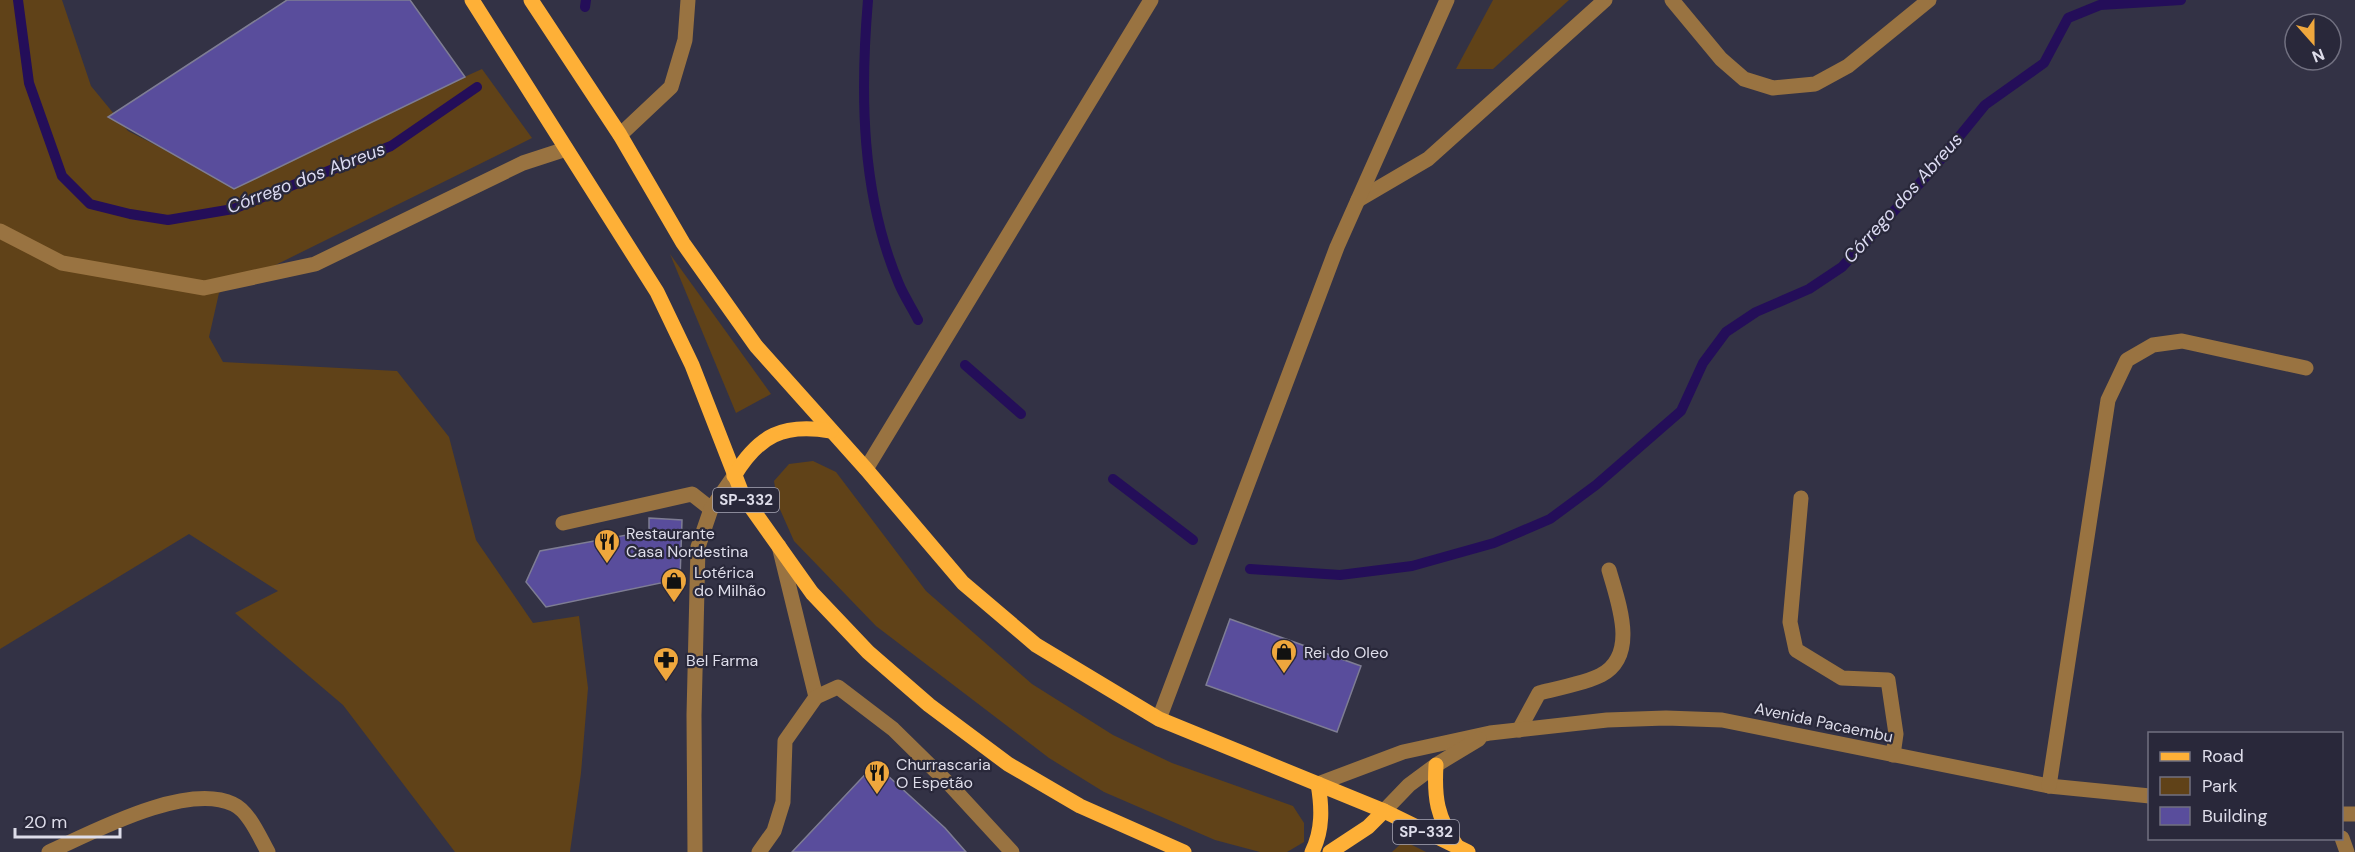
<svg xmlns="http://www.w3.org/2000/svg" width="2355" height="852" font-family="'DM Sans',sans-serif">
<rect width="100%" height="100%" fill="#333245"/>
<g fill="#604218">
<polygon points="0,0 62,0 91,86 128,131 221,178 249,174 482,69 532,138 219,293 209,337 223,362 397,371 449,437 476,540 533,623 579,616 588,688 581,773 570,852 455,852 343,705 235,613 278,591 189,534 0,649"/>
<polygon points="1493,0 1569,0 1493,69 1456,69"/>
<polygon points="670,254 771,394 736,413"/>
<polygon points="813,461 836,472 926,591 1032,684 1113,735 1172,763 1293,806 1304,823 1304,842 1287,852 1260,852 1215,840 1104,792 1049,758 876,626 794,541 778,505 774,481 789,464"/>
<polygon points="1404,841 1426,852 1392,852"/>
</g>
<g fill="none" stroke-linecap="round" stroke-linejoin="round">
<g stroke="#240e59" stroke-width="10">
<polyline points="18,0 29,83 62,176 90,204 130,214 168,220 233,209 391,146 477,87"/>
<path d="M868,0C860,94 861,195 899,284C904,296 912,308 918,320"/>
<polyline points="585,7 586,0"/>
<polyline points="965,365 1021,414"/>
<polyline points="1113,479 1193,540"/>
<polyline points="1250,569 1340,575 1412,566 1494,543 1550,519 1596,485 1681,411 1703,363 1726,332 1756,312 1809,289 1842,267 1932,170 1985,105 2044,63 2068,18 2100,5 2181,0"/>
</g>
</g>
<g fill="#594d9c" stroke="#7e7d94" stroke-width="1.5">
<polygon points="287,0 410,0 465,77 234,189 108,117"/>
<polygon points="649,518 682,520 680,579 546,607 526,582 540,551 649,531"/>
<polygon points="1230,619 1361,666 1337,732 1206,685"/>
<polygon points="875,764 945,828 966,852 792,852"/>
</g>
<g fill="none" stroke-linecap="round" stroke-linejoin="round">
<g stroke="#997341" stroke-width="15">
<polyline points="1672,0 1721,59 1744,79 1773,88 1815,84 1848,66 1929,0"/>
<polyline points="620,135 671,87 685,40 688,0"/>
<polyline points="1358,200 1428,159 1605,0"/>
<polyline points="0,231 62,263 204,288 315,264 523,163 566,149"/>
<polyline points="866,469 1151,0"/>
<polyline points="1801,498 1790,622 1796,650 1842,678 1888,680 1896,734 1893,755"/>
<polyline points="563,523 692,494 711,509"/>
<polyline points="779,546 816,697"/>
<polyline points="1159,719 1337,247 1447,0"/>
<path d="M1519,730L1539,693C1555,689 1589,682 1601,675C1639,655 1618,602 1609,570"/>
<polyline points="1318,784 1403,752 1490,733 1607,720 1666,718 1722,720 2049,786 2150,796"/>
<polyline points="2049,786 2108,400 2127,360 2153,345 2182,341 2306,368"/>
<polyline points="1384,811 1409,785 1436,765 1479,739"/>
<polyline points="2342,814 2355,814"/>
<polyline points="2342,838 2347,852"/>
<path d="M49,852C93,832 186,782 233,804C249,811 260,838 268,852"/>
<polyline points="695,852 694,715 698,547 711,509 734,476"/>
<polyline points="759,852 774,831 783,802 785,741 816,697 838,687 893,729 952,787 1012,852"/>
</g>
<g stroke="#feb037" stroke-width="15">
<polyline points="472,0 657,292 692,365 743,496 812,593 868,652 929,705 1008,764 1080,806 1184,852"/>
<polyline points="531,0 620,135 683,243 756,346 866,469 963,583 1036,645 1159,719 1384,811 1468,852"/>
<path d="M734,476C759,435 783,423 831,431"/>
<path d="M1436,765C1434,798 1437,817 1456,845"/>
<path d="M1312,852C1323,830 1322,807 1318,784"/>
<polyline points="1330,852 1368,827 1384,811"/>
</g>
</g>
<defs>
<symbol id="restaurant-pin" viewBox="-11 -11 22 30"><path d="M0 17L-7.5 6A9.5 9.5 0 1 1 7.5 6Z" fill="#efa73d" stroke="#29283a"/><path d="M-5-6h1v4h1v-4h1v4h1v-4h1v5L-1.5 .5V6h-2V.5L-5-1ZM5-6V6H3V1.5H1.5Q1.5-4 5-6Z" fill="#111"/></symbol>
<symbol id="shop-pin" viewBox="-11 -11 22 30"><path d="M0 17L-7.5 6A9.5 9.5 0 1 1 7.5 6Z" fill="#efa73d" stroke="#29283a"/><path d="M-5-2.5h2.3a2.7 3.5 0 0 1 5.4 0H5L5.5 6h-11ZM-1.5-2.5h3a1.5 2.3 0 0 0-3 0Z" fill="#111"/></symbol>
<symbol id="pharmacy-pin" viewBox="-11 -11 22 30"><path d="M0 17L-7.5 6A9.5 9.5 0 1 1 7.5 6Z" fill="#efa73d" stroke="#29283a"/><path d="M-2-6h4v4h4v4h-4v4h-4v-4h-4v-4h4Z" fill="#111"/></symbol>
</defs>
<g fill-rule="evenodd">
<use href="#restaurant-pin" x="592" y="527" width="30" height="40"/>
<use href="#shop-pin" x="659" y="566" width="30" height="40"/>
<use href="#shop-pin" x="1269" y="637" width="30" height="40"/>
<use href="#pharmacy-pin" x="651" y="645" width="30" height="40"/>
<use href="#restaurant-pin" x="862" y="758" width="30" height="40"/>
</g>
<g text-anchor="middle" stroke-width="4.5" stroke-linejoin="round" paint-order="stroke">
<g fill="#29283a" stroke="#a8a7b5" stroke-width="1.5">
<rect x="713" y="488" width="66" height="24" rx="4.5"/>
<rect x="1393" y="820" width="66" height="24" rx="4.5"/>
</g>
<g font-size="15" font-weight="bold" fill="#deddea">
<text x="746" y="505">SP-332</text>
<text x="1426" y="837">SP-332</text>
</g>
<g font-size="16" fill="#deddea" stroke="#29283a" text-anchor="start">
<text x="626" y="539">Restaurante<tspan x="626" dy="18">Casa Nordestina</tspan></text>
<text x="694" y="578">Lotérica<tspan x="694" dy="18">do Milhão</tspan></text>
<text x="1304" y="658">Rei do Oleo</text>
<text x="686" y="666">Bel Farma</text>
<text x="896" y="770">Churrascaria<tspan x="896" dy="18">O Espetão</tspan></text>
</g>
<g font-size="16" fill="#deddea" stroke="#29283a">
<text transform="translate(1824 722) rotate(12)" y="6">Avenida Pacaembu</text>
</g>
<g font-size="18" font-style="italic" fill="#dcdbf2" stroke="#29283a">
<text transform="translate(306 178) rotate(-21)" y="6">Córrego dos Abreus</text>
<text transform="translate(1903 198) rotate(-48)" y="6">Córrego dos Abreus</text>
</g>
</g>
<rect x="2148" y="732" width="195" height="108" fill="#29283a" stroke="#717080" stroke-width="1.5"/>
<rect x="2160" y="752" width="30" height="9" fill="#feb037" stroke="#717080" stroke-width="1.5"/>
<text x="2202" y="762" font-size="18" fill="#deddea">Road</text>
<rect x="2160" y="777" width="30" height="18" fill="#604218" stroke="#717080" stroke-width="1.5"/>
<text x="2202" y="792" font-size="18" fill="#deddea">Park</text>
<rect x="2160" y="807" width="30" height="18" fill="#594d9c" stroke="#717080" stroke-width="1.5"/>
<text x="2202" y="822" font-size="18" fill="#deddea">Building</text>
<g transform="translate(2313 42) rotate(159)"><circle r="28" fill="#29283a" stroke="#717080" stroke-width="1.5"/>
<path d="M0-4.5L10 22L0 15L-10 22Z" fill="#efa73d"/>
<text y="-9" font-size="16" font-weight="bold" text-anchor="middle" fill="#deddea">N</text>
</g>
<path d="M15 828v9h105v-9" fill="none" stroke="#deddea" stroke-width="3"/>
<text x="24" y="828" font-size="18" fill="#deddea" stroke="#29283a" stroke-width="4.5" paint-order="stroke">20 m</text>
</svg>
